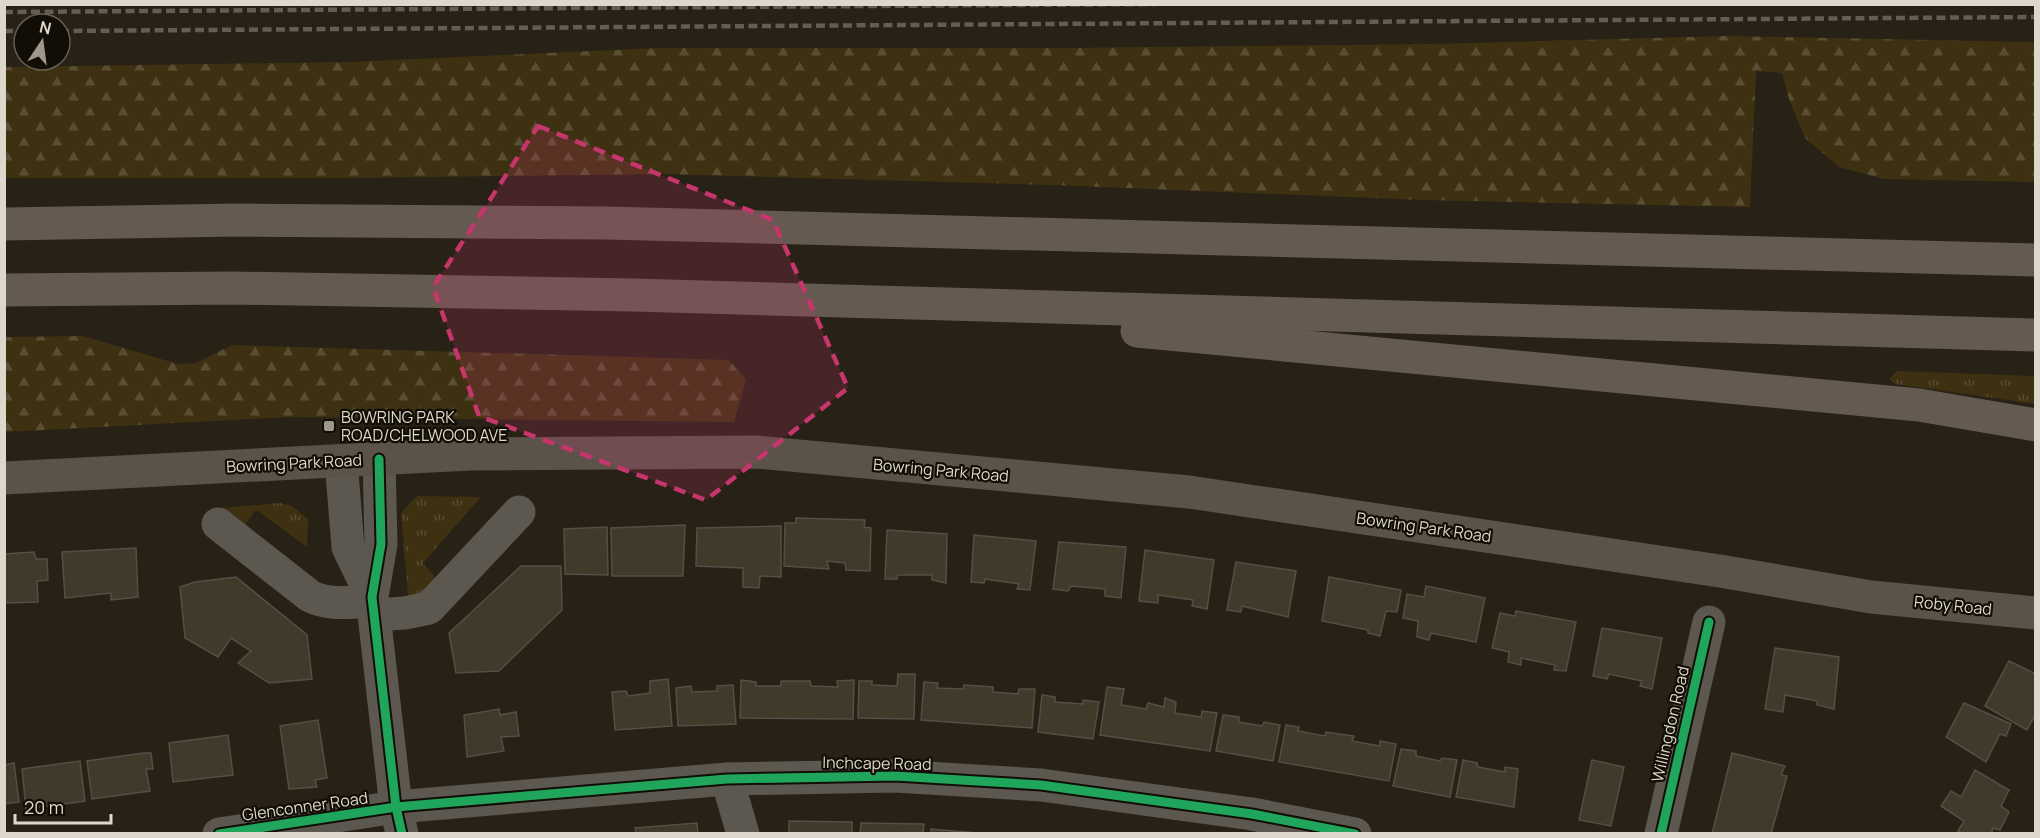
<svg xmlns="http://www.w3.org/2000/svg" width="2040" height="838" font-family="Manrope,sans-serif">
<defs>
<pattern id="grass-tufts" width="24" height="20" patternUnits="userSpaceOnUse" patternTransform="scale(1.5)"><rect width="24" height="20" fill="#3e3112"/><path d="M3 7l-1-3M5 7V3M7 7l1-3M15 17l-1-3M17 17v-4M19 17l1-3" fill="none" stroke="#594e33"/></pattern>
<pattern id="forest-firs" width="22" height="20" patternUnits="userSpaceOnUse" patternTransform="scale(1.5)"><rect width="22" height="20" fill="#3e3112"/><path d="M5 1l3.5 6h-7zM16 11l3.5 6h-7z" fill="#594e33"/></pattern>
</defs>
<rect width="100%" height="100%" fill="#272116"/>
<g fill="url(#grass-tufts)">
<polygon points="1897,371 2035,376 2035,404 1896,384 1889,379"/>
<polygon points="417,496 481,497 423,563 434,575 433,588 415,597 408,595 401,513"/>
<polygon points="280,503 292,506 308,519 307,547 258,511 255,511 244,526 220,511 222,508"/>
</g>
<g fill="url(#forest-firs)">
<polygon points="1726,36 2035,42 2035,182 1884,179 1839,167 1805,138 1789,99 1782,73 1756,71 1750,207 1422,200 1053,185 662,174 343,178 5,178 5,67 350,62 658,48 1060,48 1431,44"/>
<polygon points="83,336 178,364 196,363 232,345 729,360 746,380 734,422 289,417 5,432 5,337"/>
</g>
<g fill="#403a2b" stroke="#544f46" stroke-width="1.5">
<polygon points="796,518 865,520 864,527 871,528 870,571 846,570 845,563 827,561 829,569 784,566 785,523 796,523"/>
<polygon points="685,525 683,576 612,576 611,528"/>
<polygon points="781,526 781,577 760,576 759,588 743,587 743,568 696,566 697,528"/>
<polygon points="607,527 608,575 565,574 564,529"/>
<polygon points="887,530 947,534 946,583 932,580 932,575 898,575 897,579 885,579"/>
<polygon points="974,535 1036,541 1030,590 1017,589 1019,584 985,579 984,583 971,582"/>
<polygon points="1059,542 1126,547 1121,598 1105,596 1105,589 1071,586 1068,591 1053,589"/>
<polygon points="136,548 138,597 111,600 111,593 65,598 62,552"/>
<polygon points="1145,550 1214,560 1207,609 1192,606 1193,600 1158,595 1158,603 1139,601"/>
<polygon points="34,552 36,559 47,559 48,580 37,581 38,602 4,603 4,554"/>
<polygon points="1236,562 1296,571 1288,617 1242,606 1241,612 1227,610"/>
<polygon points="521,566 561,566 562,610 499,671 456,673 449,633"/>
<polygon points="236,577 307,635 312,679 269,683 238,663 251,651 231,638 218,657 185,638 180,587 195,582"/>
<polygon points="1329,577 1401,590 1397,612 1386,611 1380,636 1368,633 1368,630 1322,621"/>
<polygon points="1426,586 1485,598 1476,642 1431,633 1429,640 1417,637 1418,621 1403,618 1407,594 1424,597"/>
<polygon points="1516,611 1576,622 1566,671 1554,670 1555,665 1521,658 1521,665 1508,662 1509,652 1492,648 1500,613 1515,616"/>
<polygon points="1602,628 1662,638 1652,689 1640,686 1642,681 1609,674 1607,679 1593,676"/>
<polygon points="1775,648 1839,657 1834,709 1817,705 1817,701 1785,695 1783,712 1765,709"/>
<polygon points="2009,661 2036,674 2036,713 2027,730 1985,706"/>
<polygon points="898,674 915,674 914,719 858,718 859,681 872,681 872,685 897,686"/>
<polygon points="668,679 672,726 615,730 612,692 626,691 628,696 650,693 650,681"/>
<polygon points="741,680 756,682 756,686 781,686 781,681 810,681 811,686 838,687 837,681 854,680 853,719 740,718"/>
<polygon points="924,682 938,683 937,688 963,689 964,685 993,687 993,692 1018,694 1019,689 1035,689 1032,728 921,720"/>
<polygon points="733,685 736,724 678,726 676,688 691,686 692,692 717,691 717,686"/>
<polygon points="1107,687 1124,689 1121,705 1146,709 1148,703 1164,707 1165,698 1176,702 1175,713 1201,717 1202,711 1217,713 1210,751 1100,735"/>
<polygon points="1042,695 1055,697 1055,702 1083,704 1083,700 1099,702 1093,739 1038,732"/>
<polygon points="1964,703 2011,724 2006,736 2000,734 1986,762 1946,737"/>
<polygon points="499,709 500,715 516,712 519,736 501,737 504,751 467,757 464,715"/>
<polygon points="1223,715 1239,717 1239,722 1262,726 1264,722 1280,725 1273,761 1216,751"/>
<polygon points="318,720 327,778 315,780 317,787 289,789 280,726"/>
<polygon points="1286,725 1299,727 1298,731 1325,736 1326,732 1354,736 1352,741 1380,746 1380,741 1396,744 1389,781 1279,762"/>
<polygon points="228,735 233,775 173,782 169,743"/>
<polygon points="1401,749 1416,751 1416,756 1440,761 1442,758 1457,760 1450,797 1393,786"/>
<polygon points="144,753 151,753 153,769 146,769 150,791 92,799 87,761"/>
<polygon points="1732,753 1785,766 1781,775 1787,776 1771,834 1712,834"/>
<polygon points="1463,760 1477,763 1478,767 1505,772 1505,767 1518,769 1514,807 1456,797"/>
<polygon points="1592,760 1624,767 1611,826 1579,820"/>
<polygon points="80,761 85,801 26,809 22,769"/>
<polygon points="14,763 19,802 4,804 4,765"/>
<polygon points="1975,770 2009,790 2001,806 2009,812 2000,830 1993,828 1991,834 1963,834 1958,831 1964,821 1941,806 1951,791 1961,797"/>
<polygon points="789,821 852,822 852,834 789,834"/>
<polygon points="697,823 698,834 636,834 635,828"/>
<polygon points="861,823 924,824 923,834 860,834"/>
<polygon points="931,829 989,834 931,834"/>
</g>
<g fill="none" stroke-linecap="round" stroke-linejoin="round">
<g stroke="#5c574f" stroke-width="33">
<polyline points="379,459 381,544 372,597 396,807 402,834"/>
<polyline points="341,461 348,547 372,597"/>
<path d="M218,524L310,596C329,606 351,602 372,601"/>
<polyline points="374,615 405,613 429,608 519,512"/>
<polyline points="727,779 743,834"/>
<polyline points="219,834 396,807 727,779 895,776 1041,785 1252,814 1355,834"/>
<polyline points="1661,834 1709,622"/>
</g>
<polyline stroke="#5b534a" stroke-width="33" points="4,478 470,454 756,452 1189,492 1720,571 1871,597 2036,613"/>
<g stroke="#645a50" stroke-width="33">
<polyline points="4,224 238,220 606,223 2036,260"/>
<polyline points="4,290 233,288 634,295 2036,335"/>
<polyline points="1137,331 1919,405 2036,425"/>
</g>
<g stroke="#625e57" stroke-width="4.5" stroke-dasharray="9 4.5" stroke-linecap="butt">
<polyline points="4,12 1157,4"/>
<polyline points="4,31 24,31"/>
<polyline points="60,31 2036,17"/>
</g>
<defs>
<g id="cycleway">
<polyline points="379,459 381,544 372,597 396,807 402,834"/>
<polyline points="219,834 396,807 727,779 895,776 1041,785 1252,814 1355,834"/>
<polyline points="1661,834 1709,622"/>
</g>
</defs>
<use href="#cycleway" stroke="#120e06" stroke-width="13"/>
<use href="#cycleway" stroke="#20a55d" stroke-width="9"/>
</g>
<path fill="#c6356c" fill-opacity="0.2" stroke="#c6356c" stroke-width="4.5" stroke-dasharray="12 8" stroke-linejoin="round" d="M538,126L773,220L848,388L706,500L479,416L433,287Z"/>
<rect fill="#9e988c" stroke="#120e06" stroke-width="2" x="323" y="420" width="12" height="12" rx="3"/>
<g text-anchor="middle" stroke-width="4.5" stroke-linejoin="round" paint-order="stroke">
<g font-size="16" fill="#ded8cc" stroke="#120e06" text-anchor="start">
<text x="341" y="423">BOWRING PARK<tspan x="341" dy="18">ROAD/CHELWOOD AVE</tspan></text>
</g>
<g font-size="16" fill="#ded8cc" stroke="#120e06">
<text transform="translate(294 463) rotate(-3)" y="6">Bowring Park Road</text>
<text transform="translate(941 470) rotate(5)" y="6">Bowring Park Road</text>
<text transform="translate(1424 527) rotate(8)" y="6">Bowring Park Road</text>
<text transform="translate(1953 605) rotate(6)" y="6">Roby Road</text>
<text transform="translate(1670 724) rotate(-77)" y="6">Willingdon Road</text>
<text transform="translate(877 763) rotate(1)" y="6">Inchcape Road</text>
<text transform="translate(305 806) rotate(-8)" y="6">Glenconner Road</text>
</g>
</g>
<rect width="2040" height="838" fill="none" stroke="#ded8cc" stroke-width="12"/>
<g transform="translate(42 42) rotate(13)"><circle r="28" fill="#120e06" stroke="#645f55" stroke-width="1.5"/>
<path d="M0-4.5L10 22L0 15L-10 22Z" fill="#9e988c"/>
<text y="-9" font-size="16" font-weight="bold" text-anchor="middle" fill="#ded8cc">N</text>
</g>
<path d="M15 814v9h96v-9" fill="none" stroke="#ded8cc" stroke-width="3"/>
<text x="24" y="814" font-size="18" fill="#ded8cc" stroke="#120e06" stroke-width="4.5" paint-order="stroke">20 m</text>
</svg>
